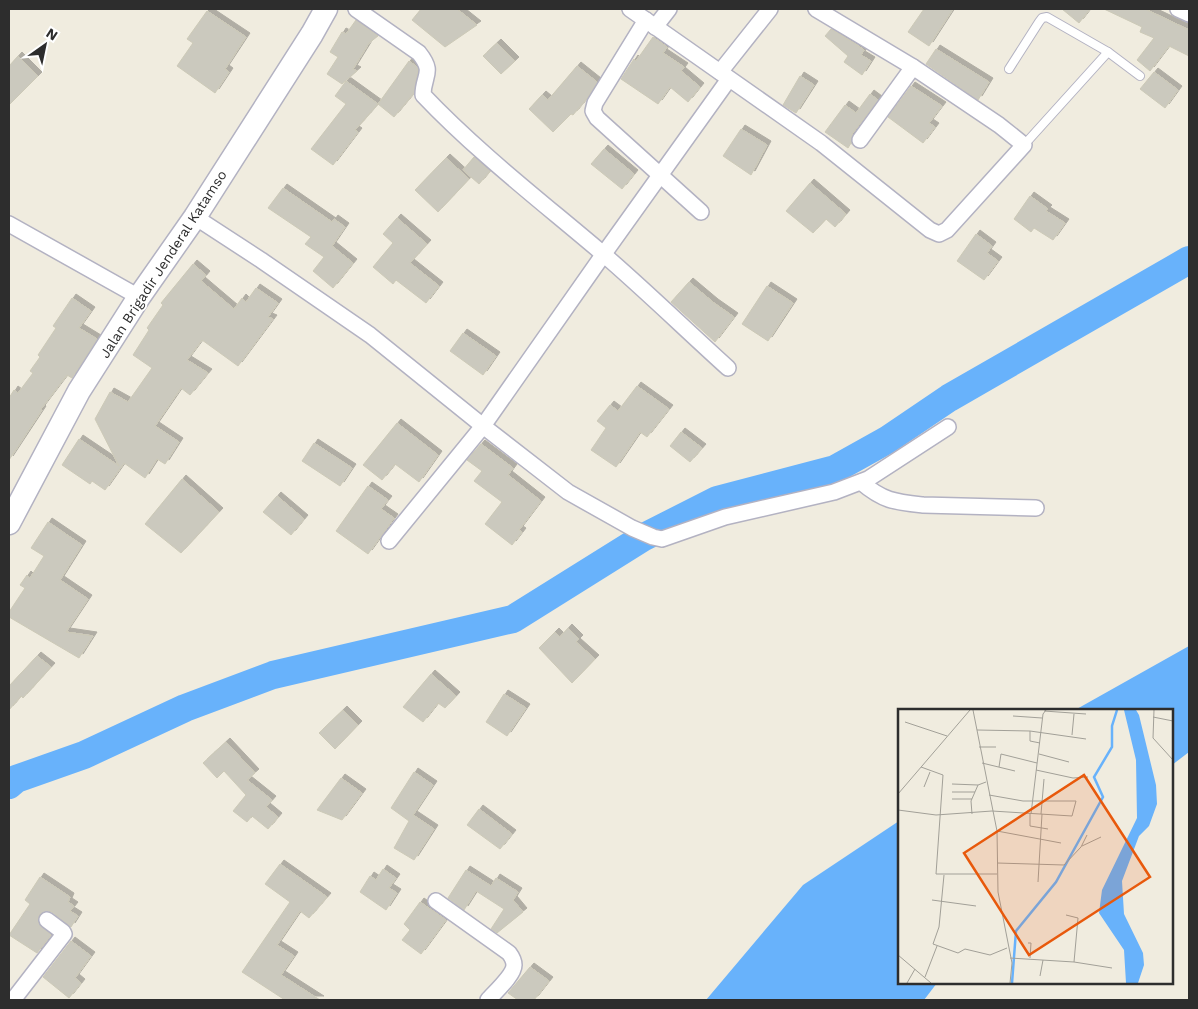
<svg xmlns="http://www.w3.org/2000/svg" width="1198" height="1009" font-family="'Work Sans',sans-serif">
<defs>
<filter id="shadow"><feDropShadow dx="4" dy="-4" stdDeviation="0" flood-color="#0004"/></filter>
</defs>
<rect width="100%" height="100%" fill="#f0ecdf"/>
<g fill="#68b2fb">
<polygon points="1189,646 1189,752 1172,765 1172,710 1075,710"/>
<polygon points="899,821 899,983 937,983 924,1000 706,1000 803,885"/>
</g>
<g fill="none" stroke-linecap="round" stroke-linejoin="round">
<polyline stroke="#68b2fb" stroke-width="28" points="9,785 16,779 84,755 185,708 273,675 513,619 644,537 717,500 835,469 887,440 949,398 1189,260"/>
</g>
<g fill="#cbc9be" stroke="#ccc9b7" filter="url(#shadow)">
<polygon points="421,9 457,9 477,25 445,47 412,20"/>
<polygon points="924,9 953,9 929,46 908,32"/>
<polygon points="1062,9 1090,9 1079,23"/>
<polygon points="1104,9 1145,9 1189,30 1189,56 1169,46 1150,71 1137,60 1154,38 1140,32 1142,27"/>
<polygon points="207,11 246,37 225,69 229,72 215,93 177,66 193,43 187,39"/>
<polygon points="356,20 378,36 369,43 353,69 357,71 342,84 327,74 338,57 330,52 342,32 346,34"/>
<polygon points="831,29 857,45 864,50 861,55 871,61 862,75 844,62 848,56 825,36"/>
<polygon points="653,37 667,47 663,53 684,67 681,71 700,87 688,102 670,87 658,104 621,79 634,59 636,61"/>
<polygon points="497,43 515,61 501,74 483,56"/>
<polygon points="936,49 989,82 978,100 926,64"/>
<polygon points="18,56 38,76 9,105 9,66"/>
<polygon points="409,61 417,67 418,70 414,93 394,117 378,104"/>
<polygon points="577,66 597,82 588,97 573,115 571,114 553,132 529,109 542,95 548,100"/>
<polygon points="1154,72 1178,90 1165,108 1140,89"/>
<polygon points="800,76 814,85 796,113 783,105"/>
<polygon points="346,81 378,104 355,130 358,132 333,165 311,149 346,104 335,96"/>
<polygon points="911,86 942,106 929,123 935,127 923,143 888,117"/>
<polygon points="870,94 878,100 852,134 851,143 848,148 825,132 845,105 856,113"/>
<polygon points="741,129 767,145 751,175 723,156"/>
<polygon points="604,149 634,174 622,189 591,164"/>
<polygon points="474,157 490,171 479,184 463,170"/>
<polygon points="446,158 469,179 438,212 415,190"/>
<polygon points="810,183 846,214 835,227 826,219 813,233 786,211"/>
<polygon points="283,188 332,222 334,219 345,227 332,246 353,263 333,288 313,271 324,257 305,244 311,237 268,208"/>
<polygon points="1030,196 1048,209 1046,211 1065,223 1053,240 1034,228 1031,232 1014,219"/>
<polygon points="397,218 427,244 410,263 439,286 426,303 396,280 393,284 373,267 393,243 383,234"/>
<polygon points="976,234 992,246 987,253 998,261 984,280 957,261"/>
<polygon points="193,264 206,275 201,281 234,309 242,298 246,302 256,288 278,303 268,317 273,319 238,366 202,340 187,360 208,373 190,395 181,388 155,426 179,442 165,464 157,459 145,478 124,463 105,490 92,481 90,484 62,465 79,439 119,466 95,419 110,392 128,402 152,368 133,355 149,330 147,328 163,305 161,303"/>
<polygon points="689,282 714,303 734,317 715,342 671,302"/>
<polygon points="767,286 793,303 768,341 742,324"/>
<polygon points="72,298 91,311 79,328 97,339 72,378 67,375 41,409 42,410 9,460 9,398 14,390 18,393 33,373 30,371 40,357 38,355 56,328 53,326"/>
<polygon points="463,333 496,356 483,375 450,351"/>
<polygon points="637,386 669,409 647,437 640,432 616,467 591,450 606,428 597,421 610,405 618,411"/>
<polygon points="397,423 438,455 419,482 395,464 382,480 363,465"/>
<polygon points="681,432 702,448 690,462 670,446"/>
<polygon points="314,443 352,468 340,486 302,461"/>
<polygon points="481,444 513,468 508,475 541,501 519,530 522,532 512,545 485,524 502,502 474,481 482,471 467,460"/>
<polygon points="182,479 219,512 181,553 145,524"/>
<polygon points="368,486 388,500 381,509 394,518 368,554 336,531"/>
<polygon points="277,496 304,519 291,535 263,512"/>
<polygon points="48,522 82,545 60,580 88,599 66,632 93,636 79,658 9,617 9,612 25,588 20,585 27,575 30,578 44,556 31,548"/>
<polygon points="568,628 579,639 576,642 595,659 572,683 539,648 555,632 560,637"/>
<polygon points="37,656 51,667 23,698 21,696 9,710 9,686"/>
<polygon points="431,674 456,696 445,708 438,703 423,722 403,707"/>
<polygon points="504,694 526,708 507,736 486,722"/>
<polygon points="343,710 358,725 335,749 319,733"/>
<polygon points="226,742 255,773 247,780 272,800 266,807 278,817 268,829 252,816 247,822 233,811 246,795 224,771 217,778 203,763"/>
<polygon points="414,772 433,785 413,815 434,829 414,860 394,848 409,821 391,808"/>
<polygon points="341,778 362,793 342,820 317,810"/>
<polygon points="479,809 512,834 500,849 467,825"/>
<polygon points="280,864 327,897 309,918 300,911 277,945 294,956 281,975 320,1000 285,1000 242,972 290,902 265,884"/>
<polygon points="383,869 396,878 389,888 397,893 386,910 360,892 370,876 376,880"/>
<polygon points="466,870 491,886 496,878 518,892 513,900 523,912 497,933 491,929 504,909 476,891 464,910 448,898"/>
<polygon points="40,877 70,897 68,902 74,906 70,911 78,916 71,927 52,912 48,911 40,914 38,918 39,924 51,935 37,953 9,935 30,904 25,900"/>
<polygon points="420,902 446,920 421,954 402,940 410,930 404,924"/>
<polygon points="71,941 91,956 75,978 81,983 69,998 43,977"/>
<polygon points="530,967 549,981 534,1000 518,1000 508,993"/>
</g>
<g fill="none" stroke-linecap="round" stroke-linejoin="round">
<defs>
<g id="service">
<polyline points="1108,52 1140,76"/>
<polyline points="1009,69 1039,22 1042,18 1047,17 1108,52 1024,145"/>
</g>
<g id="minor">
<path d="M356,9L419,53C435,73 423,75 423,95C477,152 542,202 602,253C645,290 686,330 728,368"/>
<polyline points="630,9 821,143 930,230 939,234 947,230 1024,145 999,125 913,67 816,9"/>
<polyline points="1178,9 1189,14"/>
<polyline points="646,20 595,103 593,111 597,118 701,212"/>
<polyline points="655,27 669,9"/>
<polyline points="720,72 770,9"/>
<polyline points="860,140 913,67"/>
<polyline points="195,217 261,260 370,335 483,426 568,492 632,528 653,537 662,539 725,517 834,492 868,479 948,427"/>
<polyline points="9,224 139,297"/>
<path d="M861,482C883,501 895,502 923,505L1036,508"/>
<polyline points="389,541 483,426 603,255 729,79"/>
<path d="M436,901L509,953C512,957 514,960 514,965C514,975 495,992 488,1000"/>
<polyline points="13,1000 64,934 63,932 47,920"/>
</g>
<polyline id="secondary" points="9,523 79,391 139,297 195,217 312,34 326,9"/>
</defs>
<use href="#service" stroke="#b3b2c2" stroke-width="10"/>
<use href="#minor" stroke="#b3b2c2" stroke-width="18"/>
<use href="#secondary" stroke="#b3b2c2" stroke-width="25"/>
<use href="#service" stroke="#fff" stroke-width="8"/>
<use href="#minor" stroke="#fff" stroke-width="15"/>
<use href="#secondary" stroke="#fff" stroke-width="22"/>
</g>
<g text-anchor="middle" stroke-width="4" stroke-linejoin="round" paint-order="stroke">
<g font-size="14" fill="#2d2d2d" stroke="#fff">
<text transform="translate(163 264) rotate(-57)" y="5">Jalan Brigadir Jenderal Katamso</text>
</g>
</g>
<g transform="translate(898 709)">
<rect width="275" height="275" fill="#f0ecdf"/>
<path d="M226,1H238L241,6L258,76L259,95L251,117L241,127L224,172L226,205L245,244L246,256L240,274H228L226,241L201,204L204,181L239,109L238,51Z" fill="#68b2fb"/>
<path fill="none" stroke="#68b2fb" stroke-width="2.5" d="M114,274L118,222L158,173L205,88L196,68L214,38V17L219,1"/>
<path fill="none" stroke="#a2a098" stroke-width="1" d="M75,1L99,122L100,183L114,254L112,274M256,1L255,29L275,51M146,2L188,5M115,7L144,9M255,8L275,12M7,13L49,27M79,21L132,22L188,30M132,22V32L142,34M174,26L176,5M81,38H98M141,45L171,53M84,54L117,62M23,58L45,66L38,165H99M101,58L103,45L139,54M138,61L175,69L190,68M54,75L80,76M26,78L32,63M54,83H77M0,85L72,1M54,90H74M0,101L38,106L94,102L174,107L178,92H125L91,86M132,104V117L150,120M74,105L73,92L80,76L88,73M133,105L145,5L148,1M143,105L146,70M99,122L163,134M184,137L203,128M99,154L166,156L183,138L189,126M46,166L41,218L35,235L60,244L67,240L92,246L109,239M140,173L144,105M34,191L78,197M168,206L180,209L176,253M130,234H133L132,249M0,246L33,274M112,249L176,253L214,259M142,267L145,251M27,268L39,237M9,274L17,260"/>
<path fill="#e8590c" fill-opacity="0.15" stroke="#e8590c" stroke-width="2.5" d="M186,66L252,168L131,246L66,144Z"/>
<rect width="275" height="275" fill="none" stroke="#2d2d2d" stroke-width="2.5"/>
</g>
<rect width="1198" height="1009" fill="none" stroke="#2d2d2d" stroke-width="20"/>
<g transform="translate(45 45) rotate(33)" stroke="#ffffff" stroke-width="4" paint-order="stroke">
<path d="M0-4L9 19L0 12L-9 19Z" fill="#2d2d2d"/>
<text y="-8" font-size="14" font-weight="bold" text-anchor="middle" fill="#2d2d2d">N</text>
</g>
</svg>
